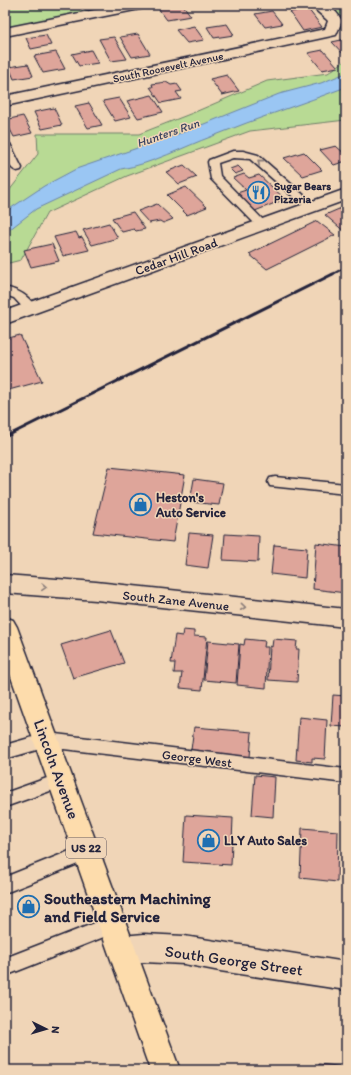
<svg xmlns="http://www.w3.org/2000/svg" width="351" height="1075" font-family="Itim,sans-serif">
<rect width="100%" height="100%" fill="#f0d5b7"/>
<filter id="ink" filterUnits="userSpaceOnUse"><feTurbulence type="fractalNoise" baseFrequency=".025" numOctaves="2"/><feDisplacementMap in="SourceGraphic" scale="8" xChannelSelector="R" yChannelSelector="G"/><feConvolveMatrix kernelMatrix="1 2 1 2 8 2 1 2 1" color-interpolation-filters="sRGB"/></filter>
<g filter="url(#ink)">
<g fill="#b8da94" stroke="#6d7e68">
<polygon points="5,5 148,5 5,33"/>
<polygon points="308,5 346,5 346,32"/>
<polygon points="346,60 346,120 250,131 127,176 47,213 21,260 5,264 5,196 38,154 37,134 139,134 195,112 267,81 328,73"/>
</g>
<path fill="#9ac6f3" stroke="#6a84a9" d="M346,73V87C302,104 257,118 213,136C183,147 152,164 121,169L36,209L5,233V212L44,186L76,169L184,132L279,94L321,83Z"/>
<g fill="#dea59a" stroke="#22223b">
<polygon points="173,5 183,5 191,16 167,20 158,8"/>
<polygon points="308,9 322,27 303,31 290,12"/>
<polygon points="272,11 282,24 265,27 255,14"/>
<polygon points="227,24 234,35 214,38 207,27"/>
<polygon points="194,26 204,40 187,43 176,30"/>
<polygon points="138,34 150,54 132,57 120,37"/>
<polygon points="46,35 51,45 31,49 26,38"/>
<polygon points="114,37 127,59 111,61 99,39"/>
<polygon points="346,39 346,57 332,42"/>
<polygon points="91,50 98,63 79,66 72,54"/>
<polygon points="323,50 338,67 322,70 308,53"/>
<polygon points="56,52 65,69 43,73 34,56"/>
<polygon points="28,64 33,76 14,79 9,67"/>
<polygon points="227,75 239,91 222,95 210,79"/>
<polygon points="166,82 171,85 177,84 182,91 176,92 181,99 161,103 150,87 153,87 152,84"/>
<polygon points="152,95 163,112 138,118 127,101"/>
<polygon points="119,98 131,117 115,121 103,101"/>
<polygon points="89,103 102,125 88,128 75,106"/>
<polygon points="54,108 62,125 42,129 34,112"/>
<polygon points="23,116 32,133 14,137 5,120"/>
<polygon points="336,146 346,155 346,161 334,165 320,150"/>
<polygon points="304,152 322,170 303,176 284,158"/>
<polygon points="184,165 197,177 179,184 166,172"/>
<polygon points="238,166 243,171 235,174 230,169"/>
<polygon points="244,174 249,178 259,175 285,199 255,211 237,193 246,190 233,178"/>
<polygon points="186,187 207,207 187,215 167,195"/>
<polygon points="157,204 173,219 163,223 160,221 149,223 138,211"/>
<polygon points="346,206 346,233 325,215"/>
<polygon points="133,212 145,229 136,231 134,229 122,232 112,218"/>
<polygon points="317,221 335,235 267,269 249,254"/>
<polygon points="109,223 118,238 92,245 83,230"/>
<polygon points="76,232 79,238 82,237 89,250 63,256 54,237"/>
<polygon points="52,244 59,261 31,267 24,250"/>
<polygon points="20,335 42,381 5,391 5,339"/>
<polygon points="109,467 185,475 173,542 93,533"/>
<polygon points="194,479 223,483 219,505 190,502"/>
<polygon points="189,533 213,535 208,568 185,565"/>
<polygon points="225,534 259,536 258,562 223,560"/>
<polygon points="316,543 346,547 346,593 313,589"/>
<polygon points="274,545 307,548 305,578 271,574"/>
<polygon points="111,630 124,663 73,678 61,645"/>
<polygon points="183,630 194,631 194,636 207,637 202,690 180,688 182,673 174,673 175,663 171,663 175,635 182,636"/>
<polygon points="245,639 265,641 264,647 268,647 266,688 237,685 240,644 244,645"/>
<polygon points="273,639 297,641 296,649 299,649 297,682 268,680 270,646 272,647"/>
<polygon points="208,641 239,644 236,683 204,680"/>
<polygon points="333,695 346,696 346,727 331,726"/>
<polygon points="299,717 327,720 325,759 312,758 312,762 296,760"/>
<polygon points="194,727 252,732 250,757 191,750"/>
<polygon points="255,775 275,777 273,817 252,815"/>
<polygon points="186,815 233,818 231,865 183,862"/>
<polygon points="302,828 338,831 337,882 300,878"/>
<polygon points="319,1064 346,1067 346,1070 319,1070"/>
</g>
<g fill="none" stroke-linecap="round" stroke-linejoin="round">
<defs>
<g id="lane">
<path d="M5,141L10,144L22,168L21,170L17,171C6,168 5,150 5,141Z"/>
<polygon points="233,151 243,151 258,155 315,205 316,207 315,209 307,209 250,159 233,158 218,163 220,176 268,225 266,227 258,227 211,179 208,162 209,160"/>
<path d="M5,287C20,291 28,295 37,309L35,312H27L14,298L5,295Z"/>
<polygon points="275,477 346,484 346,494 270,486 268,482 270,478"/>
<polygon points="47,733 346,769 346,783 47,747 5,759 5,745"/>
<polygon points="61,773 67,775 69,780 67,785 5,807 5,793"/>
<polygon points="87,844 93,846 95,852 93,858 5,893 5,877"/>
<polygon points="113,916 119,919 122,925 119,931 5,976 5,958"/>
</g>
<g id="street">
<polygon points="119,5 147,5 145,8 5,36 5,28"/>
<path d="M310,5C327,5 333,5 342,21L336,35L5,106V96L325,29L328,21L326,19Z"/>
<polygon points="5,575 96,582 346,609 346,627 96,600 5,593"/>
<polygon points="144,934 184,936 346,962 346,990 220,971 184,964 144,962 122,964 112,960 108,950 112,940 122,936"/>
</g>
<polygon id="secondary" points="346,189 346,200 5,324 5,311"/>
<polygon id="primary" points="5,617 13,620 17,627 180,1070 150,1070 5,660"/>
</defs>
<use href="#lane" stroke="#22223b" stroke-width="3"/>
<use href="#street" stroke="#22223b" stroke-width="3"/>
<use href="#secondary" stroke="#22223b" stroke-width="3"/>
<use href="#primary" stroke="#22223b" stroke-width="3"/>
<use href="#lane" fill="#f0d5b7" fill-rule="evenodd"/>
<use href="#street" fill="#f0d5b7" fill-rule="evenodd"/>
<use href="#secondary" fill="#f0d5b7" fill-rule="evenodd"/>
<use href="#primary" fill="#fddcac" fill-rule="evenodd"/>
<polyline stroke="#22223b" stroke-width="2" points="331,275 346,267"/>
<polyline stroke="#22223b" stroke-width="3" points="5,437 333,274"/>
</g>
<defs><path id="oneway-chevron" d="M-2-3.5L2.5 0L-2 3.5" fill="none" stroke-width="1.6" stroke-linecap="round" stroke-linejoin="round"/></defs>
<g stroke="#897c79">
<use href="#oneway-chevron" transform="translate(260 162) rotate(-139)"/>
<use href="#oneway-chevron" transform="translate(44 587) rotate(4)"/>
<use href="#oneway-chevron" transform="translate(243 607) rotate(6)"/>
</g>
</g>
<defs>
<symbol id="restaurant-ring" viewBox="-11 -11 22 22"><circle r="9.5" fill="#f0d5b7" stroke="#1f6fb2" stroke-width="1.5"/><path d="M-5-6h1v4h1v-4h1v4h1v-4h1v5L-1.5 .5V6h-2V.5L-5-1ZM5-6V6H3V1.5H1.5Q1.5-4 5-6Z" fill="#1f6fb2"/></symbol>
<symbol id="shop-ring" viewBox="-11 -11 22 22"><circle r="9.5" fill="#f0d5b7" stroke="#1f6fb2" stroke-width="1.5"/><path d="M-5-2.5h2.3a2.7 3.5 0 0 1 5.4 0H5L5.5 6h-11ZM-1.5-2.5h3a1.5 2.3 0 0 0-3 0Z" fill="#1f6fb2"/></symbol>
</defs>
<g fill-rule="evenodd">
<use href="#restaurant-ring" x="246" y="180" width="25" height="25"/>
<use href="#shop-ring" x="128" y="492" width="25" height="25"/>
<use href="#shop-ring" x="196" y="828" width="25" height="25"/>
<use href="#shop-ring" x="16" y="894" width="25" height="25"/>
</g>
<g text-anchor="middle" stroke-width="3" stroke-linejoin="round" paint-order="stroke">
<g font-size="11" fill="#22223b" stroke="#f0d5b7">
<text transform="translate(168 67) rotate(-12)" y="4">South Roosevelt Avenue</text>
</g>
<g font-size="11" font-weight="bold" fill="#22223b" stroke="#f0d5b7" text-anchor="start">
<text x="274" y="190">Sugar Bears<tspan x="274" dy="13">Pizzeria</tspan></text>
</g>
<g font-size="12" font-style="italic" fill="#3a4360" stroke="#f0d5b7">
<text transform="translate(168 133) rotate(-19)" y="4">Hunters Run</text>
</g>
<rect fill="#f0d5b7" stroke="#605860" stroke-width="1" x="66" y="838" width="40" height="20" rx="3"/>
<g font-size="12" font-weight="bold" fill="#22223b">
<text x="86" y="852">US 22</text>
</g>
<g font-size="13" fill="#22223b" stroke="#f0d5b7">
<text transform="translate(176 256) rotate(-20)" y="5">Cedar Hill Road</text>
<text transform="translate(176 600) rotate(6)" y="5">South Zane Avenue</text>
<text transform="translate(197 758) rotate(7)" y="5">George West</text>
</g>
<g font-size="13" font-weight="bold" fill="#22223b" stroke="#f0d5b7" text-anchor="start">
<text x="156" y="502">Heston's<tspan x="156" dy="15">Auto Service</tspan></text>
<text x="224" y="845">LLY Auto Sales</text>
</g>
<g font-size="16" fill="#22223b" stroke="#f0d5b7">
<text transform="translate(57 769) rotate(70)" y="6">Lincoln Avenue</text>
<text transform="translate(234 960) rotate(8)" y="6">South George Street</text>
</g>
<g font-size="16" font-weight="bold" fill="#22223b" stroke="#f0d5b7" text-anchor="start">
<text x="44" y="904">Southeastern Machining<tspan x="44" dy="18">and Field Service</tspan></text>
</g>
</g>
<rect width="351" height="1075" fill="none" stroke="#f0d5b7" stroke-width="20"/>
<rect x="10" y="10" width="331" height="1055" fill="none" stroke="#22223b" stroke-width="1.5" filter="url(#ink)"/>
<g transform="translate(46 1029) rotate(95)" stroke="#f0d5b7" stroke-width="3" paint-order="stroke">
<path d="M0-3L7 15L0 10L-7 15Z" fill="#22223b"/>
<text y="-6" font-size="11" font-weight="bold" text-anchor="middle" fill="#22223b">N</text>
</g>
</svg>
